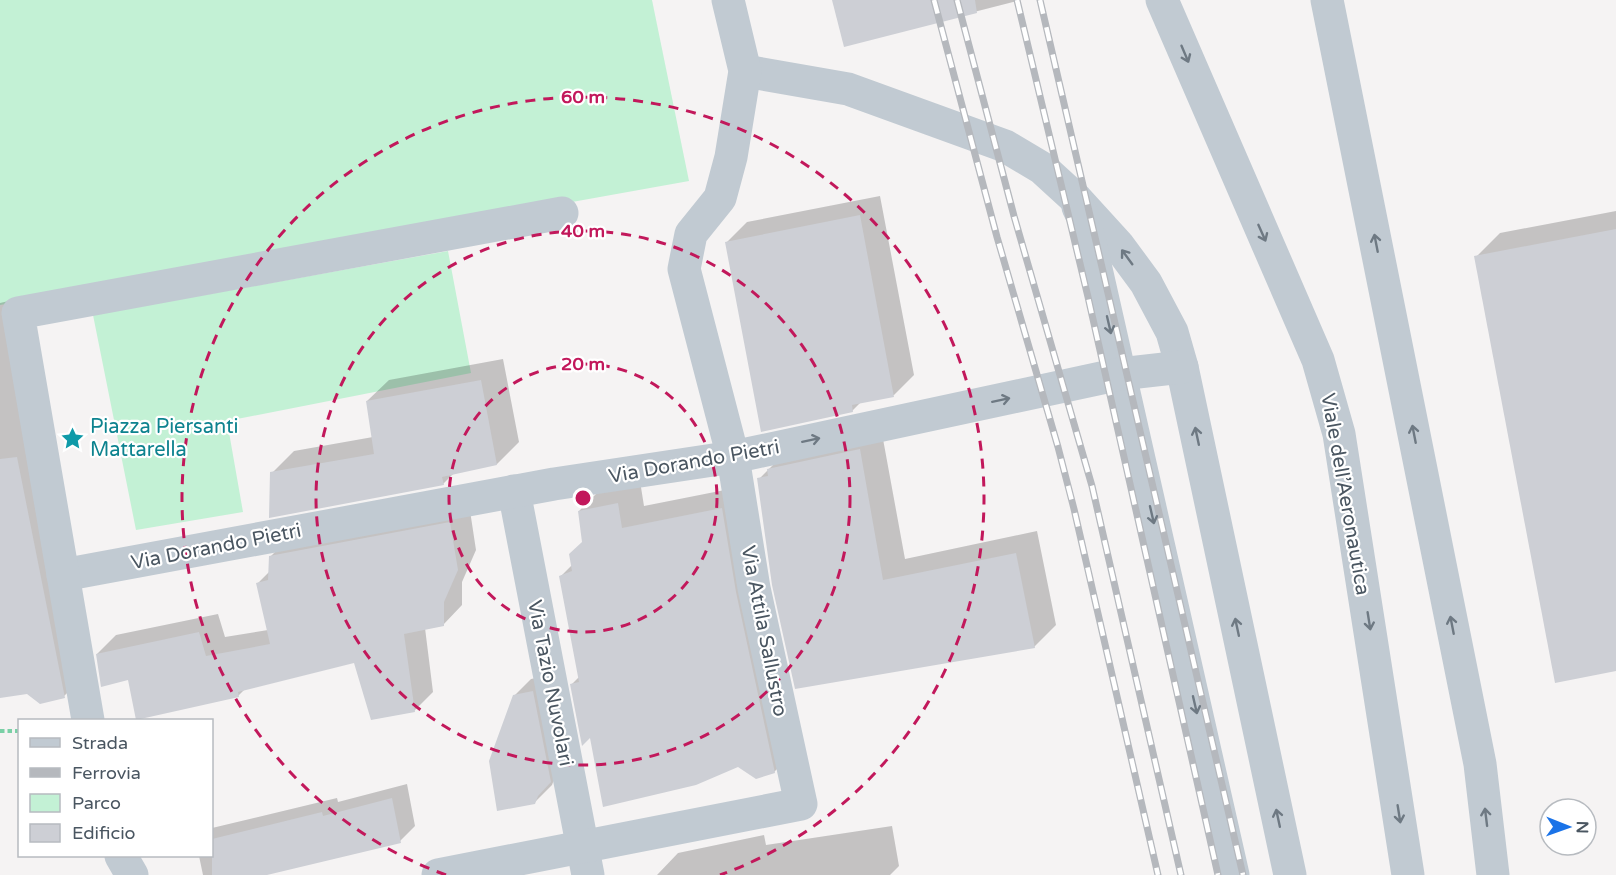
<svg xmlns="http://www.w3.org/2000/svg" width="1616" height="875" font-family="'Varela Round',sans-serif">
<rect width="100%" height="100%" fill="#f5f3f3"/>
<g fill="#c3f1d5">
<polygon points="0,0 652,0 689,181 0,305"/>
<polygon points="448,251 471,373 227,421 243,512 136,530 93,315"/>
</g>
<g fill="#0003">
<polygon points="834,0 1021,0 845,45"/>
<polygon points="880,196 914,375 894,395 862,401 852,411 726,243 747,222"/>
<polygon points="1616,211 1616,670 1476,257 1500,233"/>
<polygon points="13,300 88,673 64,696 0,688 0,303"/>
<polygon points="503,359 519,442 497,464 454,473 443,484 272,473 294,451 373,437 367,401 389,380"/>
<polygon points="881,428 905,559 1037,531 1056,625 1034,647 796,688 759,479 781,457"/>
<polygon points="640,481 644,506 745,486 797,749 774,772 591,735 572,684 580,676 560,577 573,564 583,543 579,511 602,488"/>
<polygon points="469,504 476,550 462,582 462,605 443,625 425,628 433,692 414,711 355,661 245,689 238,696 129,678 97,654 116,635 218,614 225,637 268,630 258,583 270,571 270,557 289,538"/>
<polygon points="550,675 555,777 552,785 535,802 514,696 531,679"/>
<polygon points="407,784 415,826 400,841 260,875 203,875 199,856 212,856 212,828 337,798 338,802"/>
<polygon points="892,826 899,866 890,875 657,875 678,853 764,835 766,845"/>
</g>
<g fill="#cdcfd5">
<polygon points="832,0 975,0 977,13 844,47"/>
<polygon points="860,215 894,397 852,405 853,412 761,432 725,242"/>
<polygon points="1616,229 1616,671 1555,683 1474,256"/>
<polygon points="481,380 497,465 442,477 444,485 269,518 270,472 374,454 366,401"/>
<polygon points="860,449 883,580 1016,553 1035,648 795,689 772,585 757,478 768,476 767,469"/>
<polygon points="17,457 65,698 40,704 27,694 0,698 0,459"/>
<polygon points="618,503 622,528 722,508 736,592 775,773 756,779 738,767 696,785 603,807 590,738 582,746 570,684 579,682 559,576 572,571 569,554 582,542 578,511"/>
<polygon points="450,522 458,570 444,602 444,626 404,634 415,712 371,720 354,663 238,692 239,697 136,720 128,680 101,687 96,654 199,632 206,656 270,644 256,583 268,580 269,556"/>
<polygon points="533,691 551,782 538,796 535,804 497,811 489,761 513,695"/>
<polygon points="392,798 401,843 267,875 212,875 212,839 322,812 323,816"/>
</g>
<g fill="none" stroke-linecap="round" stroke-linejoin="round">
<polyline stroke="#7ad0a6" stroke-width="4" stroke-dasharray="4.5 3" stroke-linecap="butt" points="0,731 20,731"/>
<g stroke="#c1cad2" stroke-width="33">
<polyline points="1162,0 1318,360 1339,434 1408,875"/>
<polyline points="1327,0 1480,764 1493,875"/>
<polyline points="745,71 848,89 1005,146 1042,168 1077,200 1118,245 1146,283 1172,332 1182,367 1290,875"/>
<polyline points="1078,207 1082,215 1087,229 1233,875"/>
<polyline points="514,491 588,875"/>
<polyline points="63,575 554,484 733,457 1120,374 1182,367"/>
<polyline points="88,720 18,313 562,213"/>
<polyline points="121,856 132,875"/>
<polyline points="438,875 801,804 754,588 733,457 684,269 691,234 720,198 731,157 745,71 728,0"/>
</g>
<defs>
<g id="rail">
<polyline points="934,0 997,237 1058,447 1074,509 1158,875"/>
<polyline points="957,0 1014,216 1092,486 1181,875"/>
<polyline points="1017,0 1088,297 1218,875"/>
<polyline points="1040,0 1243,875"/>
</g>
</defs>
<use href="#rail" stroke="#b5b8bd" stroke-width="7"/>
<use href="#rail" stroke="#fff" stroke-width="4.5" stroke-dasharray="14" stroke-linecap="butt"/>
</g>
<defs><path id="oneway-shaft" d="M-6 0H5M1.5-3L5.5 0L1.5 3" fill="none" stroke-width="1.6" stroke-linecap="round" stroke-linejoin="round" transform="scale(1.5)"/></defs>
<g stroke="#6e7983">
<use href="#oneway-shaft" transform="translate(1185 54) rotate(67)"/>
<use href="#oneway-shaft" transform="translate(1262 233) rotate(66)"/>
<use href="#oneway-shaft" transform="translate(1376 243) rotate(-101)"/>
<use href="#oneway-shaft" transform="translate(1127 257) rotate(-126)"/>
<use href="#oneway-shaft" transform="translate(1109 325) rotate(77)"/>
<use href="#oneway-shaft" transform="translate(1001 400) rotate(-12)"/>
<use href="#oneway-shaft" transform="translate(1414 434) rotate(-101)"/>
<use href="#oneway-shaft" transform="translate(1197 436) rotate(-102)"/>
<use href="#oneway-shaft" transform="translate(811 440) rotate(-12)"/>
<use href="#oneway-shaft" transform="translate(1152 515) rotate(77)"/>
<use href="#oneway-shaft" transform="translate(1369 621) rotate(81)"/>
<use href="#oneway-shaft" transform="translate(1452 625) rotate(-101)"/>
<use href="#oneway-shaft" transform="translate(1237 627) rotate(-102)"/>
<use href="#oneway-shaft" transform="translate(1195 705) rotate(77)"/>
<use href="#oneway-shaft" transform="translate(1399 814) rotate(81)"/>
<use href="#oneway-shaft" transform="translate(1486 817) rotate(-97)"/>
<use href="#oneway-shaft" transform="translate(1278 818) rotate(-102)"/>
</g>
<g fill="none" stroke="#c2185b" stroke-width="3" stroke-dasharray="10 8">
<circle cx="583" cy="498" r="134"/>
<circle cx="583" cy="498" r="267"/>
<path d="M446 875A401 401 0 1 1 720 875"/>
</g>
<defs>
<symbol id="sight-bare" viewBox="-9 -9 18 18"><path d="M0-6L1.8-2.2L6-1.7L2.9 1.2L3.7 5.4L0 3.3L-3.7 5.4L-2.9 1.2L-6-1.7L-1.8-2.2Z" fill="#0f9aa8" stroke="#fff" stroke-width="2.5" paint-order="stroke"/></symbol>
</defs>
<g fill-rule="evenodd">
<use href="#sight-bare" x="56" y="422" width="33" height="33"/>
</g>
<g text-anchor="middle" stroke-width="4.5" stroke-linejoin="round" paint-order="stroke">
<g font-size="20" fill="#0d838f" stroke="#fff" text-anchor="start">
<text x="90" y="433">Piazza Piersanti<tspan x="90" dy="23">Mattarella</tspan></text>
</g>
<g font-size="20" fill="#4a5661" stroke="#fff">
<text transform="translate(694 461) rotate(-10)" y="7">Via Dorando Pietri</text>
<text transform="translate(1346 494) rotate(80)" y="7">Viale dell’Aeronautica</text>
<text transform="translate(216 546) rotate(-11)" y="7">Via Dorando Pietri</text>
<text transform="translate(765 631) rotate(79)" y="7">Via Attila Sallustro</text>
<text transform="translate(551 683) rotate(79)" y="7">Via Tazio Nuvolari</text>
</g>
</g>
<circle cx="583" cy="498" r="9" fill="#c2185b" stroke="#fff" stroke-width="3"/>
<g font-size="18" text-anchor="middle" font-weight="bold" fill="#c2185b" stroke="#fff" stroke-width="4.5" stroke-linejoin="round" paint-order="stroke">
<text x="583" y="103">60 m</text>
<text x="583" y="237">40 m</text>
<text x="583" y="370">20 m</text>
</g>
<rect x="18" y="719" width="195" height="138" fill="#ffffff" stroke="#b7bbc0" stroke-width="1.5"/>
<rect x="30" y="738" width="30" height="9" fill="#c1cad2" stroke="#b7bbc0" stroke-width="1.5"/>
<text x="72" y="749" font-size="18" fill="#4a5661">Strada</text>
<rect x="30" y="768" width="30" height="9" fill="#b5b8bd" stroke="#b7bbc0" stroke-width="1.5"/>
<text x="72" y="779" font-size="18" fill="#4a5661">Ferrovia</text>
<rect x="30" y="794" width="30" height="18" fill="#c3f1d5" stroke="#b7bbc0" stroke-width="1.5"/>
<text x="72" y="809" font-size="18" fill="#4a5661">Parco</text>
<rect x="30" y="824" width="30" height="18" fill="#cdcfd5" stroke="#b7bbc0" stroke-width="1.5"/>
<text x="72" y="839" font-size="18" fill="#4a5661">Edificio</text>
<g transform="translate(1568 827) rotate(91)"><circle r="28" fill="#ffffff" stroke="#b7bbc0" stroke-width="1.5"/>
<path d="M0-4.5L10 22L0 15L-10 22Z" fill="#1a73e8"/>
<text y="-9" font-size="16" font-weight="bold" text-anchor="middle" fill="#4a5661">N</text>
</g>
</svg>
